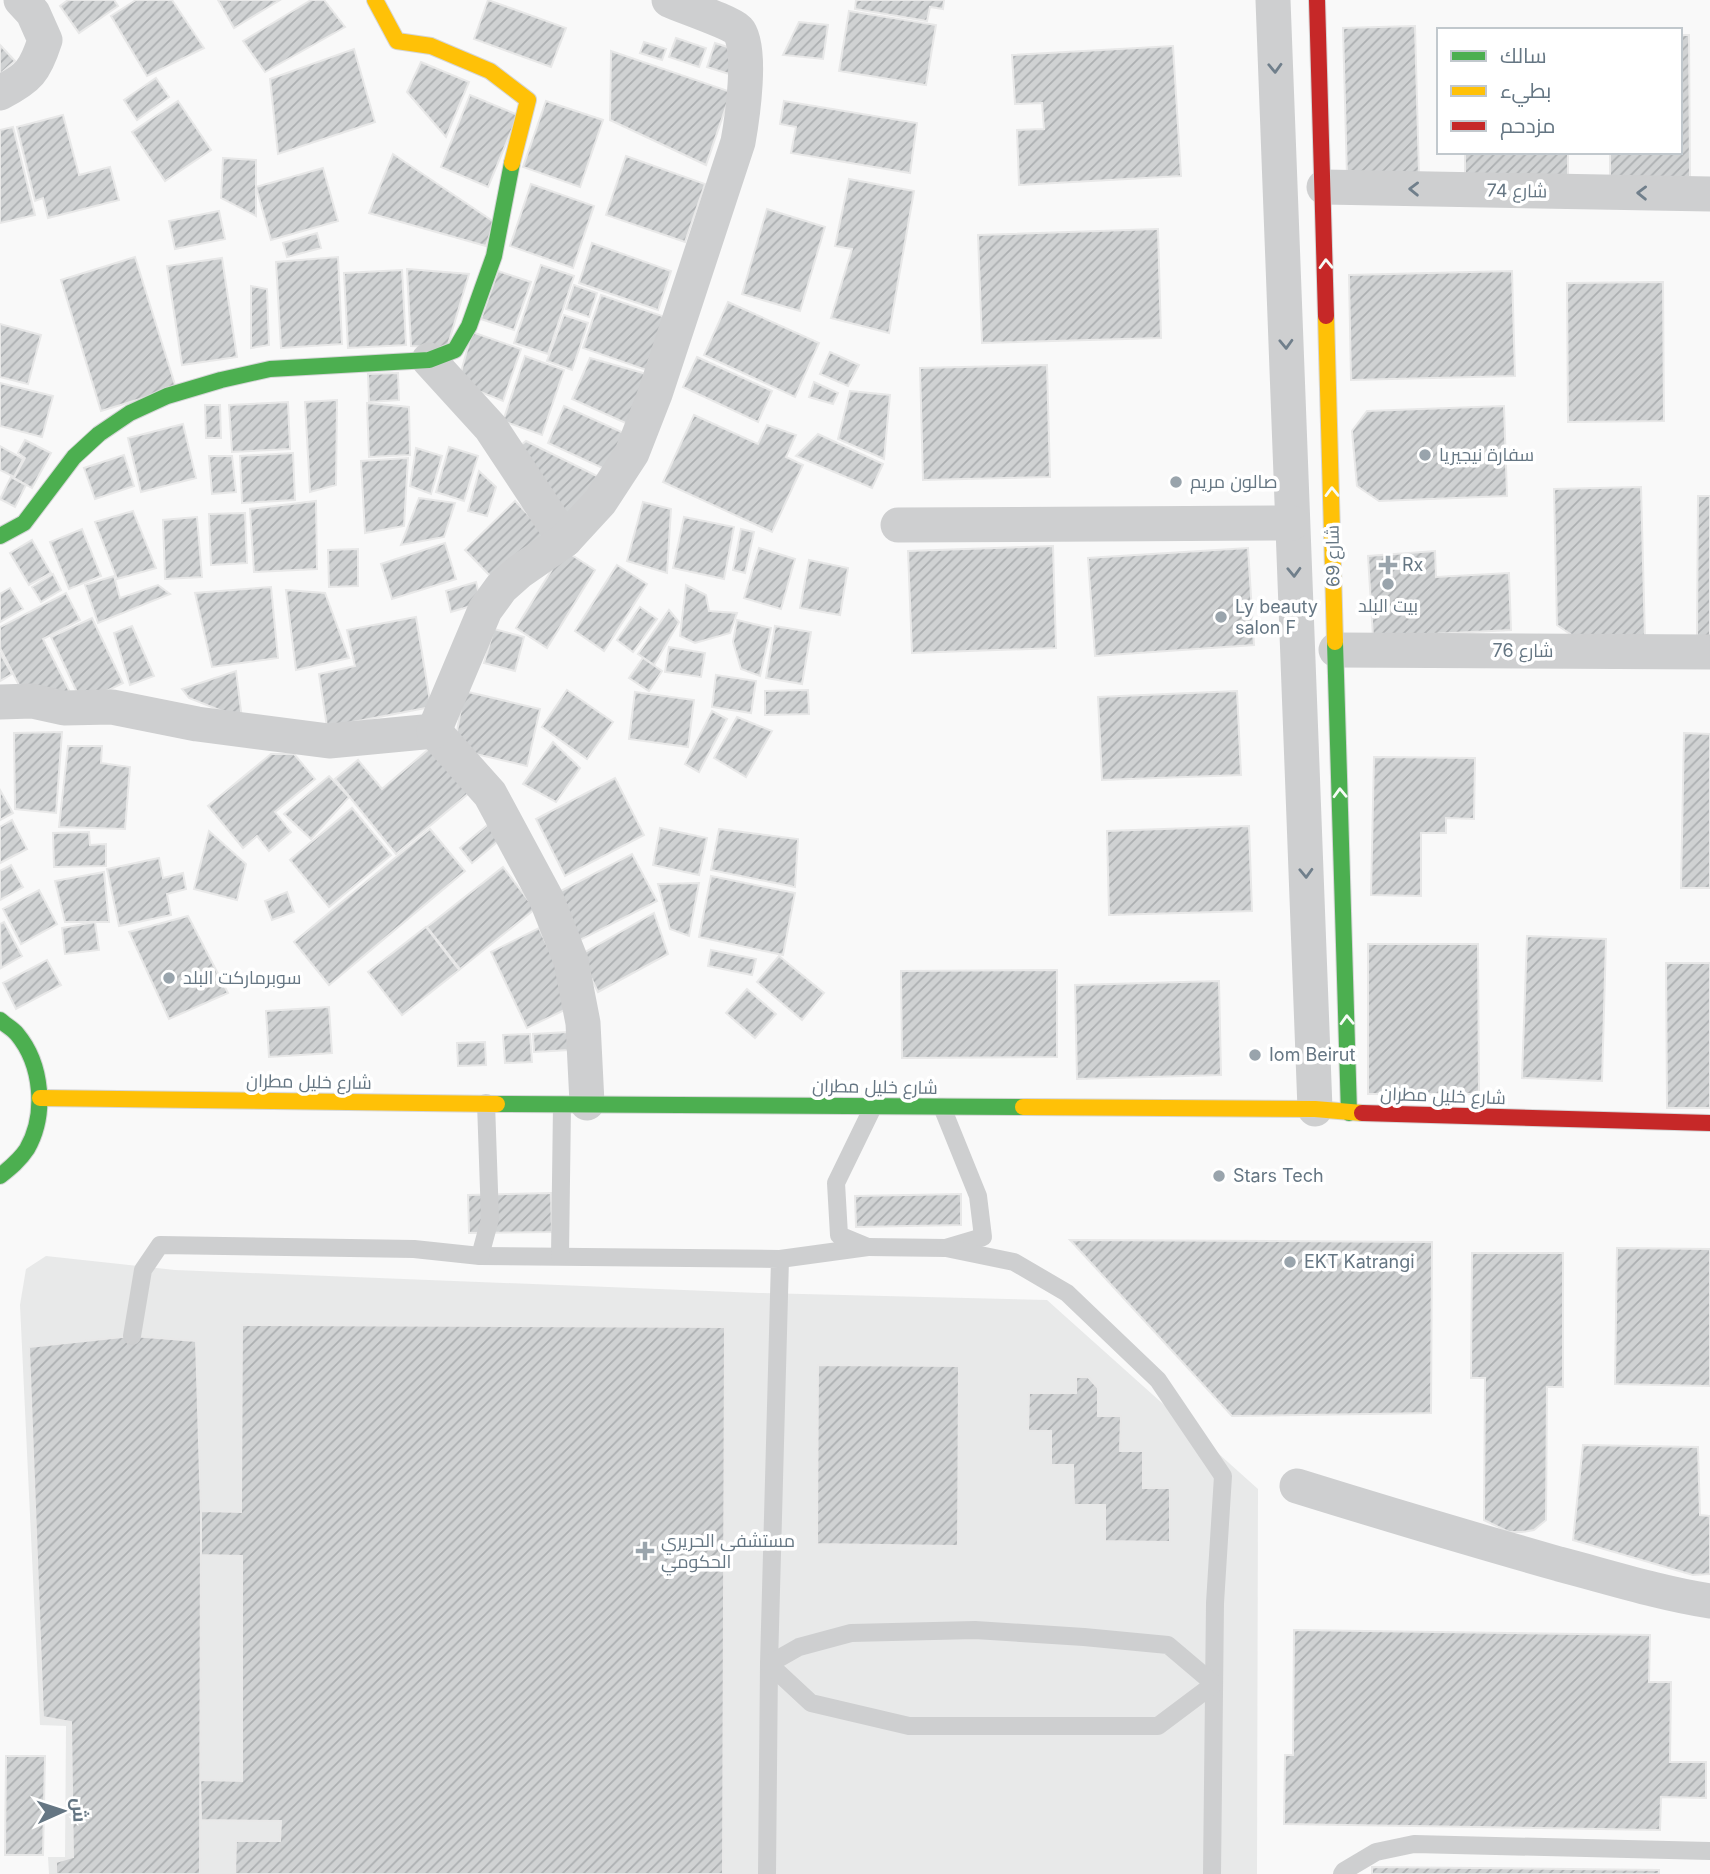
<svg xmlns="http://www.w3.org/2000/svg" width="1710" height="1874" font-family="Inter,Cairo,sans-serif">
<defs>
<pattern id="building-hatch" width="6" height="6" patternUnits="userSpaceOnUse" patternTransform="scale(1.75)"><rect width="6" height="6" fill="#d0d2d3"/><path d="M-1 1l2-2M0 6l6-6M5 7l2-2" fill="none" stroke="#acafb1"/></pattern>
</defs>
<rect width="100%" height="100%" fill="#f9f9f9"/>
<polygon fill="#e8e9e9" points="46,1256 175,1270 759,1293 1047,1300 1258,1489 1257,1874 49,1874 48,1857 65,1857 66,1726 40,1725 20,1305 26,1269"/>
<g fill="url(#building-hatch)" stroke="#e8e8e8" stroke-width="2">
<polygon points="68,0 114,0 118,6 79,33 60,6"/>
<polygon points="136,0 172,0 204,48 147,76 111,16"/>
<polygon points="218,0 280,0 234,28"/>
<polygon points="311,0 324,0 345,27 265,72 243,41"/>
<polygon points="488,0 566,28 551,67 474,39"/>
<polygon points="856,0 944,0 943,9 930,7 927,21 855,9"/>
<polygon points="849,11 936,25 926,85 839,71"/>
<polygon points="799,22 828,25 823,59 783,55"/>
<polygon points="1415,26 1419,175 1347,177 1343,28"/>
<polygon points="1680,35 1689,35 1690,177 1610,178 1610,152 1680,152"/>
<polygon points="676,38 706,48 699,67 669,57"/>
<polygon points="644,42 666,49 662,60 640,53"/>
<polygon points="715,43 737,50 729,74 707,67"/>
<polygon points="0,45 15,61 0,74"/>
<polygon points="1173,46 1181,176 1019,185 1017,130 1044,129 1042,103 1015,104 1012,55"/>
<polygon points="354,49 375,122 278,154 270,79"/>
<polygon points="611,51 731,92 706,165 610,120"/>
<polygon points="421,62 469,82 446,137 407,92"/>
<polygon points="156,78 169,97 137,120 124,100"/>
<polygon points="470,95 518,115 488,187 441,167"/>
<polygon points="178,101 211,150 165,181 132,132"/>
<polygon points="546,101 603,120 580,187 523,167"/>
<polygon points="784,101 917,123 910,173 791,153 796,127 780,124"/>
<polygon points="63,115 79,175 110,167 119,200 48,218 43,198 35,201 17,127"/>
<polygon points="13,127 35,215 0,223 0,130"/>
<polygon points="1465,152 1568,152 1568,176 1465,174"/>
<polygon points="393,154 494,222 486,246 369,213"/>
<polygon points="626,156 705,184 685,242 606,215"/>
<polygon points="223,158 256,160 256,216 221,198"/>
<polygon points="323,168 338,221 271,240 256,187"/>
<polygon points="849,179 914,191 889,333 831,318 852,249 835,246"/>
<polygon points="531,184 594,206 573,268 510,246"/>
<polygon points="767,209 825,227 800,311 742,294"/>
<polygon points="219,211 225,239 175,249 169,221"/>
<polygon points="1158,229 1161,338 982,343 978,235"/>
<polygon points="317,233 321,248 287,257 283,243"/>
<polygon points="592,243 671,271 658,310 579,283"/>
<polygon points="135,257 176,388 101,411 61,280"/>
<polygon points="338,257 342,344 281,348 276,262"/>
<polygon points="222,258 237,357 182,365 167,266"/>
<polygon points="541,265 574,276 548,354 514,343"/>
<polygon points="407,269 469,274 447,348 411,346"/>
<polygon points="402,270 406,345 348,348 344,273"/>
<polygon points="498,271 531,282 514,330 481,319"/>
<polygon points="1512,271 1515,376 1351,380 1349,275"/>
<polygon points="1663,282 1664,421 1568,422 1567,283"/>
<polygon points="574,285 597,293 589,317 566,309"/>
<polygon points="251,286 267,289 269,345 251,348"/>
<polygon points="601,295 668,318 649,371 583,348"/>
<polygon points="728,302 819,343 795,397 704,355"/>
<polygon points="564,315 588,323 572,370 547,361"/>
<polygon points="0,324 41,335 28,384 0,377"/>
<polygon points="472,332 521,349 503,401 458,383"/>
<polygon points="830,352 859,365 848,386 820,374"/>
<polygon points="525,356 564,370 542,435 503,421"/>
<polygon points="697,357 772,391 758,422 683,387"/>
<polygon points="590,358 650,375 630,425 572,399"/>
<polygon points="1047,365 1050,477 923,480 920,368"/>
<polygon points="398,373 399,400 369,402 368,374"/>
<polygon points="814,382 838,393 833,404 809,397"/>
<polygon points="0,383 53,396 42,437 0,426"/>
<polygon points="850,391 890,395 884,459 838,439"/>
<polygon points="337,400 336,485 310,492 305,402"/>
<polygon points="288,402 290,449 232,452 229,405"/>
<polygon points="367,403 409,407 410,455 369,457"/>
<polygon points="205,405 220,405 221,438 206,438"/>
<polygon points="564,406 626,434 609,471 548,443"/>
<polygon points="1504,406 1507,496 1379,501 1357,486 1352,431 1367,411"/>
<polygon points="694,415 758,444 767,425 796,435 786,457 803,465 772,532 663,482"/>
<polygon points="183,424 196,478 141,492 128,438"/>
<polygon points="818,434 883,464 872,488 796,456"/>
<polygon points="25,440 51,453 32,488 14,478 25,458 18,453"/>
<polygon points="526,441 605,480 575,523 514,451"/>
<polygon points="0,446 23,459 14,477 0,470"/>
<polygon points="449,447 478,456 464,501 436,492"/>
<polygon points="416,448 442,456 431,494 410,486"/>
<polygon points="293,453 295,500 242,503 240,456"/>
<polygon points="124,455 134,486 95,499 84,468"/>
<polygon points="209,456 232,456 236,492 212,494"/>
<polygon points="408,458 404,526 365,533 361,461"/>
<polygon points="479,471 496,487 487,516 468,511"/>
<polygon points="11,477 26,485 15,507 0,499"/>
<polygon points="1641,487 1645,638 1579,640 1557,625 1554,489"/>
<polygon points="1698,496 1710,496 1710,636 1697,636"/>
<polygon points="419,498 455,503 444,537 401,545"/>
<polygon points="316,501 317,569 254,572 250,509"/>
<polygon points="515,501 548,535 498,584 465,550"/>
<polygon points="643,502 671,509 667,573 627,561"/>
<polygon points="133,511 156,568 117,579 95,522"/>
<polygon points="245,513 247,563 211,565 209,514"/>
<polygon points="197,517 202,577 165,579 163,520"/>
<polygon points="684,517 734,527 724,579 673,568"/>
<polygon points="82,529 101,576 69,589 50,542"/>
<polygon points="741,529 754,532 745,573 733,570"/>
<polygon points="32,540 51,573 29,585 10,553"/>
<polygon points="445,543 456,579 392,599 381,564"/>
<polygon points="1053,546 1056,648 912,653 908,551"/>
<polygon points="759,548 795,559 781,609 744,598"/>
<polygon points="1248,548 1254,645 1095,656 1088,558"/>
<polygon points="358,549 358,586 329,587 328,550"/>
<polygon points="564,550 595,570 547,648 516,628"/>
<polygon points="1435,551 1436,577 1509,573 1511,630 1373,637 1368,556"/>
<polygon points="809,560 848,568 840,615 800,608"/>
<polygon points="617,565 647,584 604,651 575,631"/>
<polygon points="53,574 61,590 41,602 32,587"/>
<polygon points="114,576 120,598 158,585 170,594 98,623 85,585"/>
<polygon points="476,582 481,603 451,612 446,591"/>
<polygon points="686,585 706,595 709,611 737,613 730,633 695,643 680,636"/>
<polygon points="271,587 278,658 212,667 195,593"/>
<polygon points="10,588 23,609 0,622 0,594"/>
<polygon points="286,590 325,593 349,658 296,670"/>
<polygon points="66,593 80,620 43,639 75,702 23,693 0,648 0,627"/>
<polygon points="640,607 657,619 633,652 617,640"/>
<polygon points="669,610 679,622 654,665 638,654"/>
<polygon points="416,617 431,707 327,727 319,674 355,666 347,630"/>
<polygon points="92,618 123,683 82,703 51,637"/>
<polygon points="737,620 771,628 760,676 741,669 733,642"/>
<polygon points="132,626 154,676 130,685 114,633"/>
<polygon points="775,626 811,632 802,684 766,678"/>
<polygon points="494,629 524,637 515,671 484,663"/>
<polygon points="669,647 705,653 701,677 665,672"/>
<polygon points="0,653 12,674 0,681"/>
<polygon points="643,658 662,671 649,691 629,678"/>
<polygon points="236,671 242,719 189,698 182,689"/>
<polygon points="716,675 756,681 751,713 712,707"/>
<polygon points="567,690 613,722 587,759 542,727"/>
<polygon points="808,690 809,714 765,715 765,691"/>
<polygon points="464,691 540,709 527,766 454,749"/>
<polygon points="1237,691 1241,775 1102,780 1098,697"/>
<polygon points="635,692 694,700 688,747 629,739"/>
<polygon points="712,711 727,719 699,772 685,764"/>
<polygon points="737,717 772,731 746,777 714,758"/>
<polygon points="62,732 56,813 15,809 14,733"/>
<polygon points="1684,733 1710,734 1710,888 1681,888"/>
<polygon points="437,742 475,788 396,854 335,779 358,760 382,789"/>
<polygon points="553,742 580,768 556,802 523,784"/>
<polygon points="68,746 102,746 101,763 130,767 125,829 59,827"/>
<polygon points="271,754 294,754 315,779 275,812 291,832 269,851 257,836 243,848 208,806"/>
<polygon points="1374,757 1475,758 1474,819 1446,818 1446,833 1421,833 1421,896 1371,895"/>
<polygon points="329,776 349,797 311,839 284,814"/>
<polygon points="615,778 644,835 565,876 536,819"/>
<polygon points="0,790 13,813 0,820"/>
<polygon points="352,808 391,855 329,907 290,860"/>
<polygon points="12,820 27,849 0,863 0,827"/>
<polygon points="490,823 502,838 472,863 460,848"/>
<polygon points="1249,826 1252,911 1109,915 1107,831"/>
<polygon points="660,828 707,838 699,875 653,865"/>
<polygon points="430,829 465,871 329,985 294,942"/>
<polygon points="719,829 798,839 795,887 711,870"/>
<polygon points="209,831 246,864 237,900 194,889"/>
<polygon points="89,832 90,845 106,844 106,866 54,867 53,833"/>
<polygon points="632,854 657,901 578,941 555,894"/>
<polygon points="159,858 163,878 183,873 186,889 167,894 171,915 119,926 107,869"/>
<polygon points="11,865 23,887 0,900 0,871"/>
<polygon points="503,867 535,909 460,969 427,927"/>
<polygon points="104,872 109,922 65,922 55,881"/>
<polygon points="711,876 795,893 783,955 699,937"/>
<polygon points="699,883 689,936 670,929 658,884"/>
<polygon points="39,890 57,924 21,944 3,909"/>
<polygon points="287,892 294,912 272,920 265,901"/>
<polygon points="654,913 668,954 598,992 580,955"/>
<polygon points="188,916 228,993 169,1019 129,932"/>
<polygon points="4,922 22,956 1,968 0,924"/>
<polygon points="95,922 99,950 65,954 62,928"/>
<polygon points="426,927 459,970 402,1015 368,972"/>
<polygon points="539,928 575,1005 527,1028 491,952"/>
<polygon points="1527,936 1606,939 1602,1081 1522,1078"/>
<polygon points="1368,944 1478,944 1479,1094 1368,1094"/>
<polygon points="711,950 756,959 752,975 708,966"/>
<polygon points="779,956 824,993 802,1020 757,982"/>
<polygon points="47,960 61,985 16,1009 3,983"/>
<polygon points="1666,963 1710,963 1710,1108 1667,1108"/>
<polygon points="1057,970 1057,1057 902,1058 901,971"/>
<polygon points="1219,981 1221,1075 1077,1079 1075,985"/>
<polygon points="747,989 776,1014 755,1038 726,1013"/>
<polygon points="329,1007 332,1053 269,1057 266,1011"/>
<polygon points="568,1032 569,1050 534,1052 533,1034"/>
<polygon points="530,1034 532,1062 505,1063 503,1035"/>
<polygon points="485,1042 486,1065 458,1066 457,1043"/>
<polygon points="551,1193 552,1232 469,1233 468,1195"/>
<polygon points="961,1194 961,1225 856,1227 855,1196"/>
<polygon points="1070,1240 1432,1242 1431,1413 1232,1416"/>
<polygon points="1617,1248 1710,1249 1710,1386 1615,1384"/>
<polygon points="1472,1253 1563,1253 1563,1387 1547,1387 1546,1520 1534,1530 1522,1532 1509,1532 1484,1520 1485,1378 1471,1378"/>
<polygon points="242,1325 725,1327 723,1874 235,1874 236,1841 280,1841 281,1821 201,1820 200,1780 242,1781 242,1556 201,1555 201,1511 241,1512"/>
<polygon points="132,1336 196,1341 201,1511 200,1874 56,1874 56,1862 73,1857 71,1722 43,1717 29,1347"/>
<polygon points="818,1365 959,1366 958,1546 817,1544"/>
<polygon points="1076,1377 1088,1377 1098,1388 1098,1416 1121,1416 1120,1451 1143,1451 1143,1488 1170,1488 1170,1542 1105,1541 1105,1505 1074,1505 1073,1465 1051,1465 1051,1431 1028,1431 1029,1393 1076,1393"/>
<polygon points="1583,1445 1698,1447 1700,1515 1710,1516 1710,1574 1693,1575 1573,1540"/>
<polygon points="1294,1630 1650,1635 1649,1682 1671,1682 1670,1762 1706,1762 1706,1798 1661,1797 1660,1830 1284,1824 1285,1755 1293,1755"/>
<polygon points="6,1756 45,1756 43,1855 5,1855"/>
<polygon points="1372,1867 1659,1870 1659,1874 1372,1874"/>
</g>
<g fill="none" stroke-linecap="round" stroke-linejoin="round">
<defs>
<g id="fast">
<polyline points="0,536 24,523 74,457 99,434 130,413 167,396 221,380 270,369 429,360 455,350 469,326 494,256 512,163"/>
<polyline points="1335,642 1349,1113"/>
<path d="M0,1020C5,1025 12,1028 17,1034C42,1064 47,1114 27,1149C20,1160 10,1168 0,1176"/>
<polyline points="497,1104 1023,1107"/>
</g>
<g id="slow">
<polyline points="375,0 397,41 431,46 490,71 528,100 512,163"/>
<polyline points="1326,316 1335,642"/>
<polyline points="40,1098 497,1104"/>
<polyline points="1023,1107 1315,1109 1362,1113"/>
</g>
<g id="jam">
<polyline points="1317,0 1326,316"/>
<polyline points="1362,1113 1710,1123"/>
</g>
</defs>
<use href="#fast" stroke="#d5d6d7" stroke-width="18"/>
<use href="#slow" stroke="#d5d6d7" stroke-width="18"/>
<use href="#jam" stroke="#d5d6d7" stroke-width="18"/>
<g stroke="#cecfd0" stroke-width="18">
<polyline points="868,1247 946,1248 983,1237 978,1196 942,1107"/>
<polyline points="946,1248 1014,1262 1067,1293 1158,1380 1223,1476 1215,1603 1212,1874"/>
<polyline points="480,1256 780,1259 769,1664 767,1874"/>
<polyline points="560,1256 562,1105"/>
<polyline points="780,1259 868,1247 839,1235 836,1183 873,1107"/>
<polyline points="132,1336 143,1270 160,1245 414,1249 480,1256 490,1219 486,1103"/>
<polygon points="975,1630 1084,1637 1168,1645 1214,1684 1158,1726 909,1726 811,1703 769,1664 799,1647 851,1633"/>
<polyline points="1342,1874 1344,1871 1376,1852 1414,1844 1710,1851"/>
</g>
<g stroke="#cecfd0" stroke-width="35">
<polyline points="1273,0 1315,1109"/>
<path d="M0,93C29,78 35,71 45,40L33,13L21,0"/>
<polyline points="1324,187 1710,194"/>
<polyline points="429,360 491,428 565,540"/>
<polyline points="898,525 1292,523"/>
<polyline points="1336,650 1710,652"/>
<polyline points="0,702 32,701 64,708 112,707 197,724 329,741 434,731 490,794 546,898 571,961 583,1023 587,1103"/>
<path d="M434,731L485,610L501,588L519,572L565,540L600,502L632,453L655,394L738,142C742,120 753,46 738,30C730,22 682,6 669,0"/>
<path d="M1297,1486C1384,1513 1471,1539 1559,1564C1609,1577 1659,1593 1710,1601"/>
</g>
<use href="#fast" stroke="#4caf50" stroke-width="16"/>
<use href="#slow" stroke="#ffc107" stroke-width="16"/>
<use href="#jam" stroke="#c62828" stroke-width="16"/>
</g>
<defs><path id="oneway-chevron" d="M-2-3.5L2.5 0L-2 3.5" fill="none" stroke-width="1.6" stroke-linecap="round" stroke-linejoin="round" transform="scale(1.75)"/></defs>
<g stroke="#707f8b">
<use href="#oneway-chevron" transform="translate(1275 68) rotate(88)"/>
<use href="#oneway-chevron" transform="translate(1414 189) rotate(-179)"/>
<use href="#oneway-chevron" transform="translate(1642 193) rotate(-179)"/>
<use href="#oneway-chevron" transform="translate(1286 344) rotate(88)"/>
<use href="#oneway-chevron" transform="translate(1294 572) rotate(88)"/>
<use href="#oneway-chevron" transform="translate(1306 873) rotate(88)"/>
</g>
<g stroke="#f6fbf6">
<use href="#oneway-chevron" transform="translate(1326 264) rotate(-92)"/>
<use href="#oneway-chevron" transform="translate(1332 492) rotate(-91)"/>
<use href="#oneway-chevron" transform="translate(1340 793) rotate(-92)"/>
<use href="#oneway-chevron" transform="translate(1347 1020) rotate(-92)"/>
</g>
<g fill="#99a4ac" stroke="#fff" stroke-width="2.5">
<circle cx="1425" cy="455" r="7"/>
<circle cx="1176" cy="482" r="7"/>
<path d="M1384.5 554.5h7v7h7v7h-7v7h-7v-7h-7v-7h7z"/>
<circle cx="1388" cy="584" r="7"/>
<circle cx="1221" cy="617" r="7"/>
<circle cx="169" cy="978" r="7"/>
<circle cx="1255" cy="1055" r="7"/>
<circle cx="1219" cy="1176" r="7"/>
<circle cx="1290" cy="1262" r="7"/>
<path d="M641.5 1540.5h7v7h7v7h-7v7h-7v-7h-7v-7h7z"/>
</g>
<g text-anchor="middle" stroke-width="7" stroke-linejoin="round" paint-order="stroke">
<g font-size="18" fill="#657683" stroke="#fff">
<text transform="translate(1517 191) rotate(1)" y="6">شارع 74</text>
<text transform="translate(1333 556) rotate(-91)" y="6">شارع 69</text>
<text x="1523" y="657">شارع 76</text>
<text transform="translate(309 1082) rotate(1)" y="6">شارع خليل مطران</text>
<text transform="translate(875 1087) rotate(1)" y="6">شارع خليل مطران</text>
<text transform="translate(1443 1096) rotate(2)" y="6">شارع خليل مطران</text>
</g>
<g font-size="18" fill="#657683" stroke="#fff" text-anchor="start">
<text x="1439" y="461">سفارة نيجيريا</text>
<text x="1190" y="488">صالون مريم</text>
<text x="1402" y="571">Rx</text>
<text x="1388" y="612" text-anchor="middle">بيت البلد</text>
<text x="1235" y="613">Ly beauty<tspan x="1235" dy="21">salon F</tspan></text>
<text x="183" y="984">سوبرماركت البلد</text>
<text x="1269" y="1061">Iom Beirut</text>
<text x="1233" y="1182">Stars Tech</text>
<text x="1304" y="1268">EKT Katrangi</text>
<text x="661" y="1547">مستشفى الحريري<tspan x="661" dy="21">الحكومي</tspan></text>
</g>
</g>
<rect x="1437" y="28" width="245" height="126" fill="#ffffff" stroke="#c1c8cd" stroke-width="2"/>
<rect x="1451" y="51" width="35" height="10" fill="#4caf50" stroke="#c1c8cd" stroke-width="2"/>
<text x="1500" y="63" font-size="21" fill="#657683">سالك</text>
<rect x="1451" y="86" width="35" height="10" fill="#ffc107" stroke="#c1c8cd" stroke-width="2"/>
<text x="1500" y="98" font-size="21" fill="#657683">بطيء</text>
<rect x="1451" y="121" width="35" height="10" fill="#c62828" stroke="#c1c8cd" stroke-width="2"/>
<text x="1500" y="133" font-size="21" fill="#657683">مزدحم</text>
<g transform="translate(63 1811) rotate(87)" stroke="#ffffff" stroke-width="5" paint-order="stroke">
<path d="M0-5L12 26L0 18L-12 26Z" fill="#657683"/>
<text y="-10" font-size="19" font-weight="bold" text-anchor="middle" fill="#657683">ش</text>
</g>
</svg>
